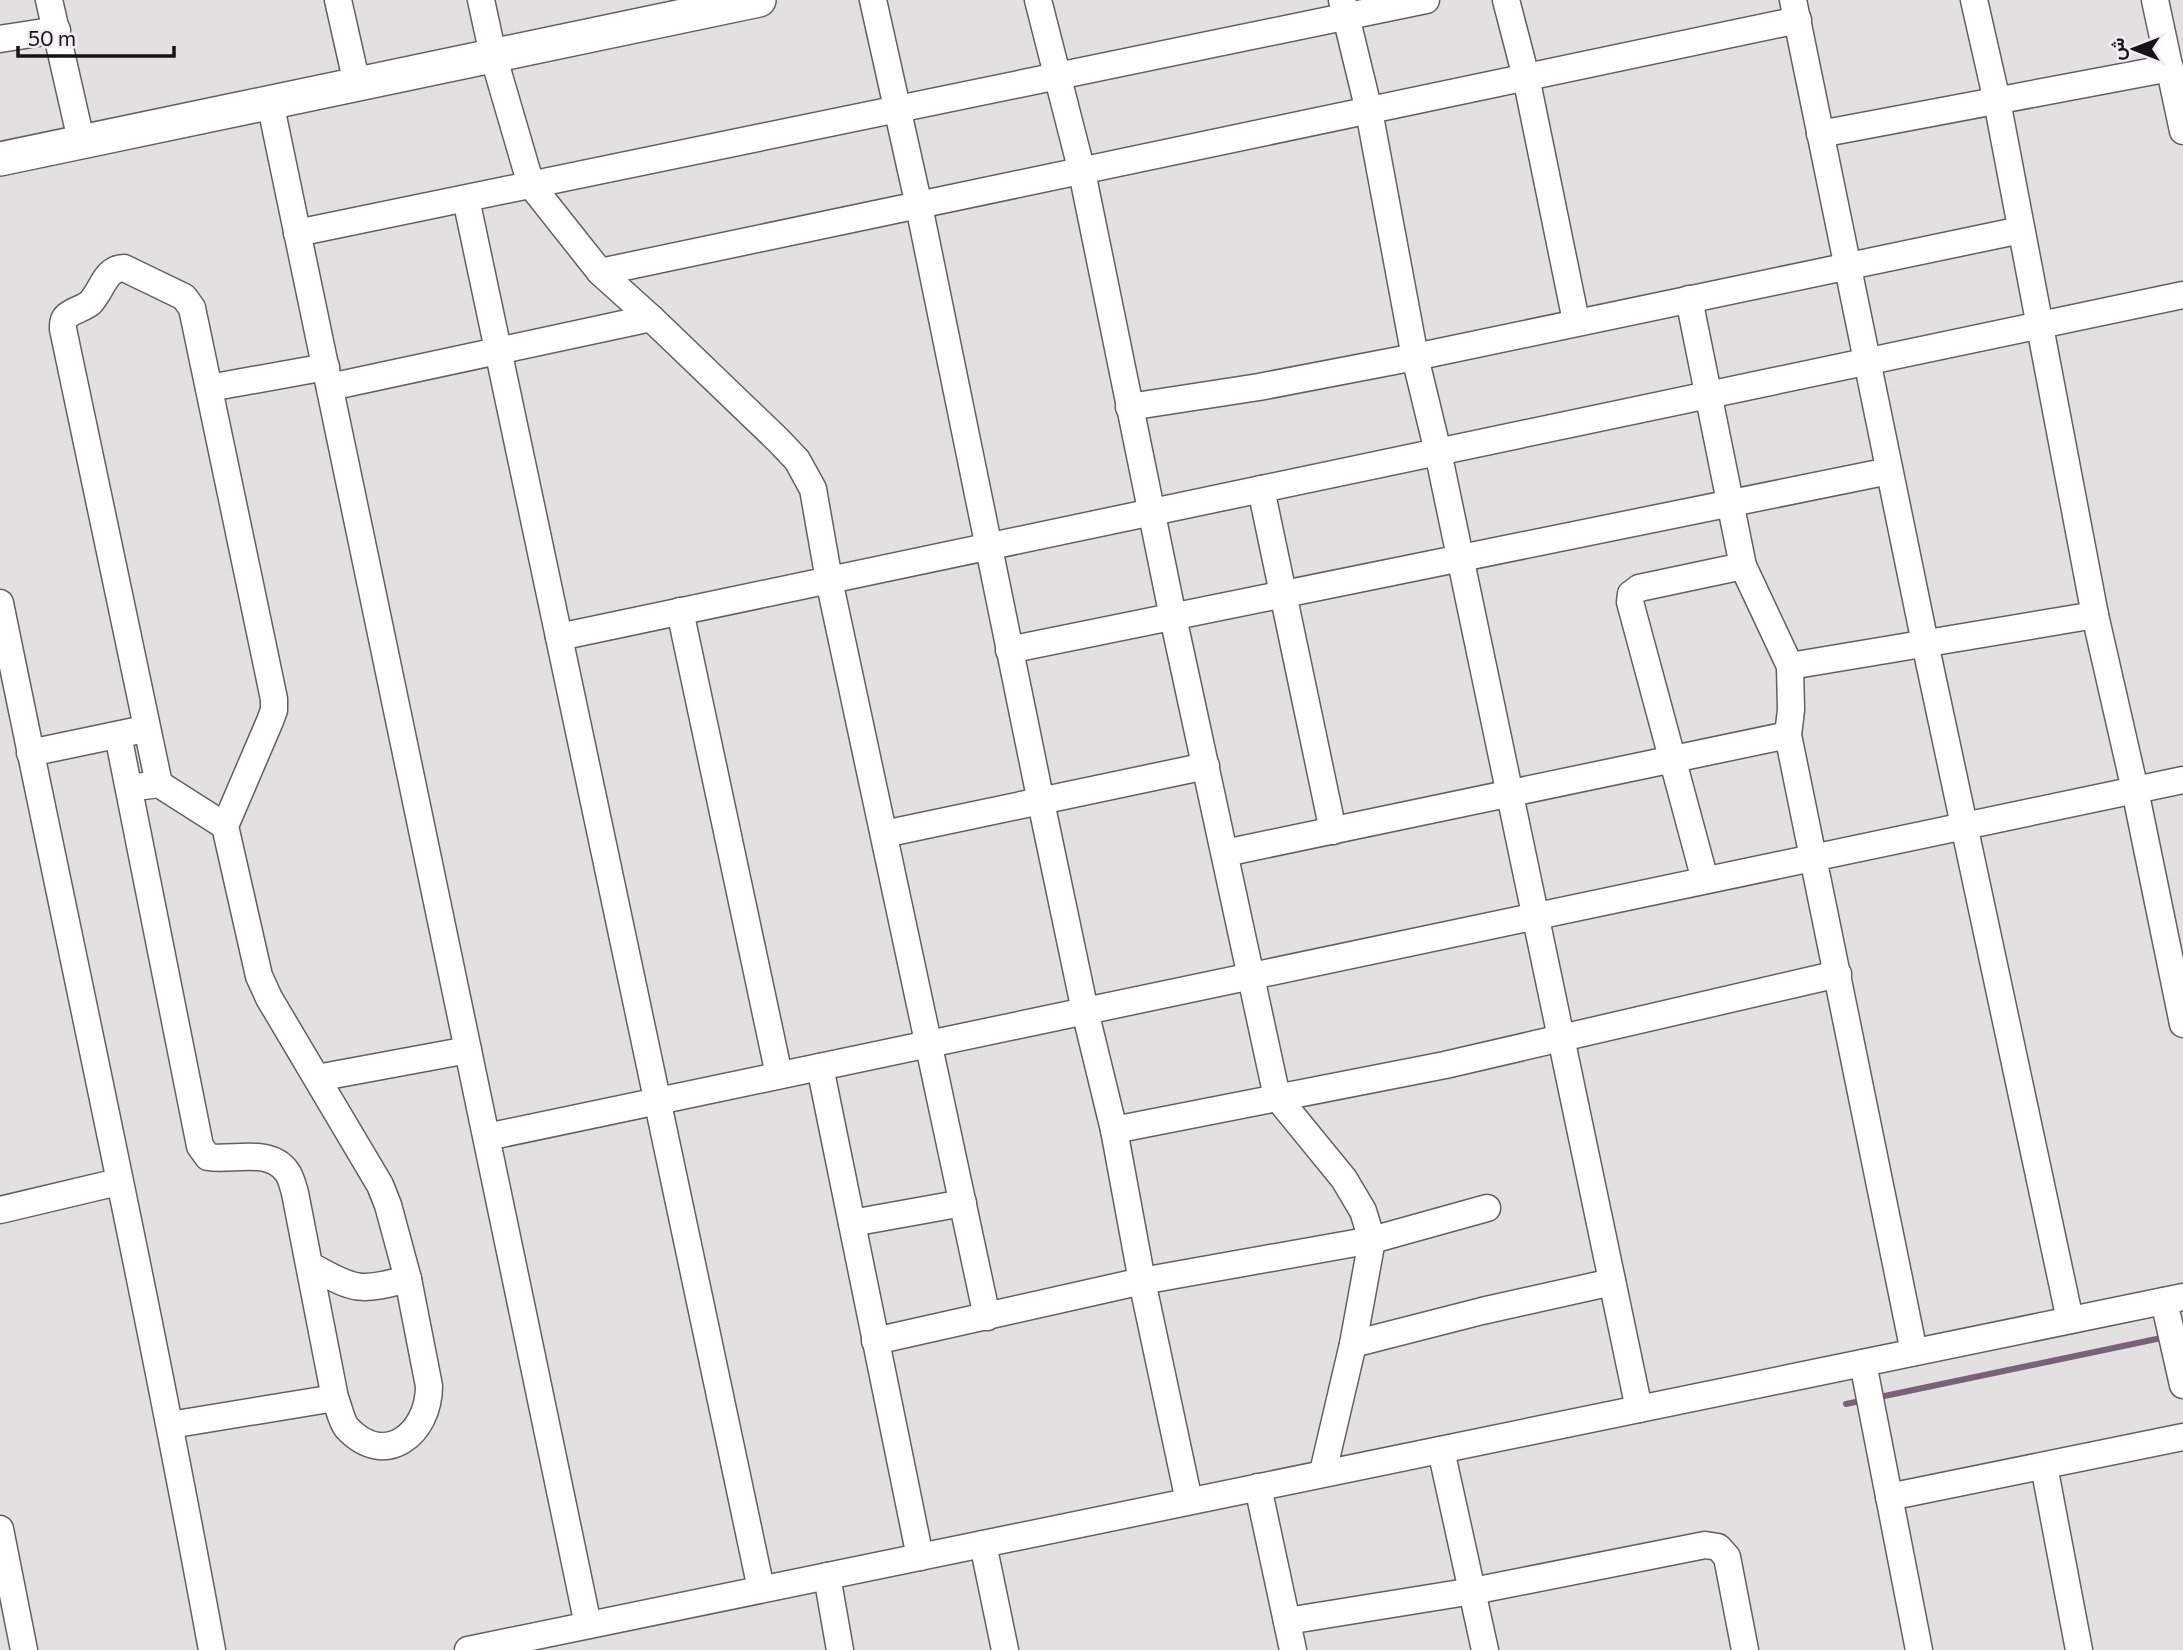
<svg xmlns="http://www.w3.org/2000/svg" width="2183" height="1650" font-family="Commissioner,Vazirmatn,sans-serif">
<rect width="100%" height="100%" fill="#e3e0e2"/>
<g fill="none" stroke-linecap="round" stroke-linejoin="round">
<g stroke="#7b6177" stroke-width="6">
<polyline points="1875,1398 2166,1337"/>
<polyline points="1846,1404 1865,1400"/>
</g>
<defs>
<g id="minor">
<polyline points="49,0 81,140"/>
<polyline points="338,0 357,84"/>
<polyline points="481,0 493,55 531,185 600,272 651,318 778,440 797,460 813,489 829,580 987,1317"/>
<polyline points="873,0 919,206 1041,802 1085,1011 1114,1130 1142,1281 1189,1501"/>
<polyline points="1038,0 1082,172 1173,617 1277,1097 1344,1179 1363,1211 1372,1240 1353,1344 1323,1472"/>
<polyline points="1342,0 1369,111 1415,357 1438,452 1639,1409"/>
<polyline points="1506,0 1526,77 1576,321"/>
<polyline points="1793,0 1925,643 2070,1320"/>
<polyline points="1974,0 1997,101 2095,615 2135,790 2183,1024"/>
<polyline points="2155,0 2183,131"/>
<polyline points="0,39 57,30"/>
<polyline points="270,102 588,1625"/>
<polyline points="1820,134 2170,68"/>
<polyline points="466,199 761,1589"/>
<polyline points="297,233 1426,0"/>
<polyline points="600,272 1798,20"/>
<polyline points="1689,299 1743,566 1790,666 1791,710 1788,735 1914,1352"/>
<polyline points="330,387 651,318"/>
<polyline points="209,388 326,367"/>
<polyline points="1129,407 1259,387 1415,357 2021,230"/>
<polyline points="1261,489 1333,831"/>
<path d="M0,603C71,952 148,1300 212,1650"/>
<polyline points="680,611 779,1075"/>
<polyline points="559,637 2183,295"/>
<polyline points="1009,650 1889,471"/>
<polyline points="1790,666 2095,615"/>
<path d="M118,735L200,1146L208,1157C233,1161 270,1147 287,1172C291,1177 293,1186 295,1193L335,1398C339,1407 341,1421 347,1428C385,1469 429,1434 429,1386L408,1279L388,1205L380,1185L269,998L259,976L225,826L270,721L274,710V699L192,308L184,297L124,268C105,268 102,291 90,303C83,309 70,311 65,318C63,321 63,324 63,329L159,784"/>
<polyline points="30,753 135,731"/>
<polyline points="144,786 159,784 225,826"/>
<polyline points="884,834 1206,766"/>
<polyline points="1225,853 1788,735"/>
<polyline points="1705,880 1630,602 1631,594 1639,588 1743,566"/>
<polyline points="820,1067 920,1557"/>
<polyline points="317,1078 468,1050"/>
<polyline points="1114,1130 1445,1065 1838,974"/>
<polyline points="487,1137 2183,780"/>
<polyline points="0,1210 118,1182"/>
<polyline points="852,1223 963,1203"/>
<path d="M311,1266C356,1290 357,1292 408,1279"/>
<polyline points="2164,1301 2183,1385"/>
<polyline points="875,1341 1142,1281 1372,1240 1487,1208"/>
<polyline points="1353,1344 1482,1311 1612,1282"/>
<polyline points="1863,1363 1919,1650"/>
<polyline points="170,1425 335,1398"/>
<polyline points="1441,1450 1485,1650"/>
<polyline points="2044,1466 2079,1650"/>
<polyline points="1258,1487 1293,1650"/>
<polyline points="1889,1497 2183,1437"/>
<polyline points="0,1529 24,1650"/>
<polyline points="983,1544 1005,1650"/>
<polyline points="827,1576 840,1650"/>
<polyline points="1287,1621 1473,1591 1705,1545 1718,1547 1727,1557 1745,1650"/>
<polyline points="468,1650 2183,1297"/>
</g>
<polyline id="major" points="0,159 759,0"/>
</defs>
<use href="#minor" stroke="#636063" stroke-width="29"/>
<use href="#major" stroke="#636063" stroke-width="36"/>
<use href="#minor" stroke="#fff" stroke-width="26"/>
<use href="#major" stroke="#fff" stroke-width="33"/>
</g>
<g transform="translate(2134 49) rotate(270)" stroke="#f0edf0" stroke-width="5" paint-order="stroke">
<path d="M0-5L12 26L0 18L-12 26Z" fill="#151314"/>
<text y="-10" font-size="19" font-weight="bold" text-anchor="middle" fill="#151314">ش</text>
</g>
<path d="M18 46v10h156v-10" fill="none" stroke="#151314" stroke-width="3.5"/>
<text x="28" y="46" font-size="21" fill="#151314" stroke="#f0edf0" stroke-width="5" paint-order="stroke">50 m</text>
</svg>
